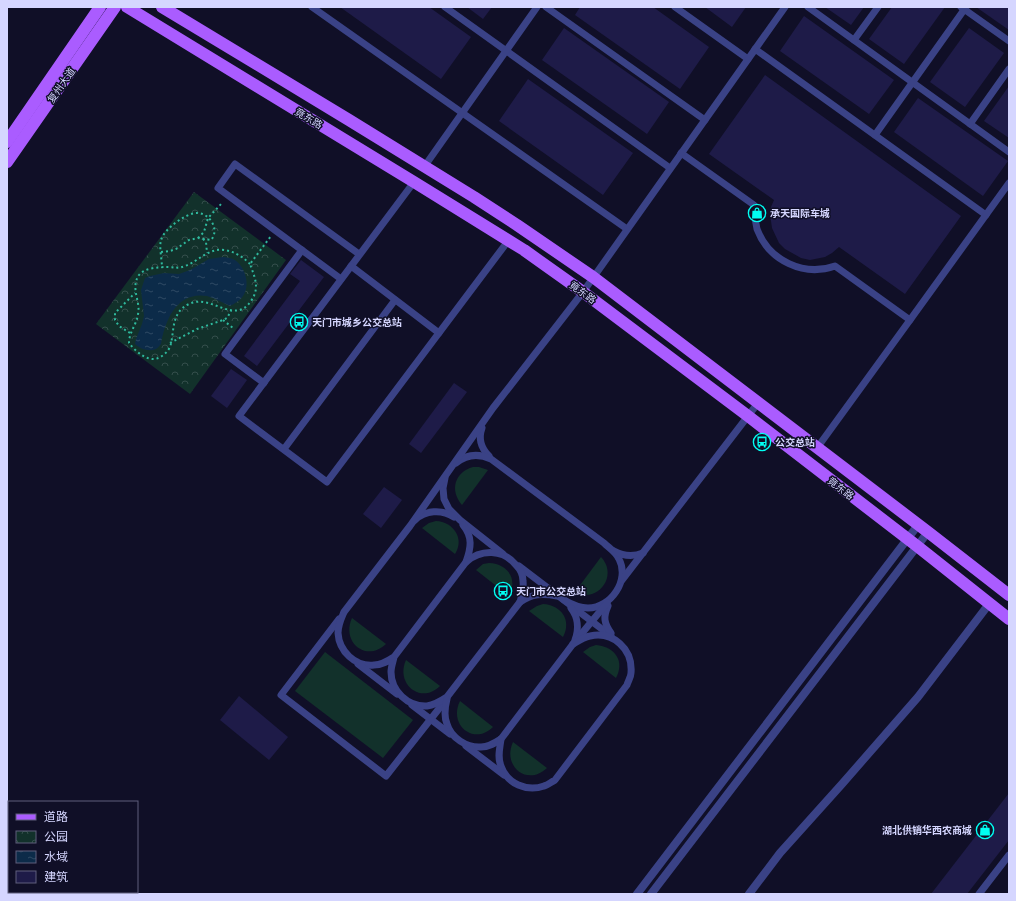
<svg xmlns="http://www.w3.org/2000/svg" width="1016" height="901" font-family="'Open Sans','Noto Sans SC',sans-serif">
<defs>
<pattern id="park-crowns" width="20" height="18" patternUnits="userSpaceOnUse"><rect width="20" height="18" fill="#12312b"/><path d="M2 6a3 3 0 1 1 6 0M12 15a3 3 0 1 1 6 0" fill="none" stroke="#344e4b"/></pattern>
<pattern id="water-ripples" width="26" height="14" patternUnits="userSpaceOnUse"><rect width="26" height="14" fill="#0c2b49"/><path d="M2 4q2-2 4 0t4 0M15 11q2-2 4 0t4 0" fill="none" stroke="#2e4964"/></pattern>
</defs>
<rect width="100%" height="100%" fill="#100f27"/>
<g fill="#12312b">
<path d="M473,467H479L488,470L462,505C449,490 455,472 473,467Z"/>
<path d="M436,521C453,522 465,538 455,554L422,528L429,523Z"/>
<path d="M601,557C619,576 597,604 575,592Z"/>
<path d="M489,563C508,564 518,579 509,596L476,570L483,564Z"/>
<path d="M543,604C561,605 572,620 563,637L529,611L537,606Z"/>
<path d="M352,618L386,644C366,663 341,642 352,618Z"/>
<path d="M596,645C615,647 625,661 616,678L583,652L590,647Z"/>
<polygon points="325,652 413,720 383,758 295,691"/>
<path d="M406,660L440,686C421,705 395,684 406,660Z"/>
<path d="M460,701L493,727C474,746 448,725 460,701Z"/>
<path d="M513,742L547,768C527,787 502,766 513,742Z"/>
</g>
<polygon fill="url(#park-crowns)" points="194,192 286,260 190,394 96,324"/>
<path fill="url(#water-ripples)" d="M223,257C226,257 230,258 233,259C245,265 251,285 243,296C240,301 235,303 230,306C223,303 215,298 207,296C177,291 165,320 161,344C159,346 158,348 156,349C149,352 140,349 135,344L136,339L142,324L144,316L141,290L145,278L150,276L164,273L179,274L190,270L209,259Z"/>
<g fill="#1e1b48">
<polygon points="340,7 429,7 471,37 441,79"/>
<polygon points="467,7 492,7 483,19"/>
<polygon points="580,7 653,7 709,47 680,89 575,15"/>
<polygon points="705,7 746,7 732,27"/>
<polygon points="825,7 864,7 851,25"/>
<polygon points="892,7 945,7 904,64 869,39"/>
<polygon points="976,7 1009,7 1009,30"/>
<polygon points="804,16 894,80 869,114 780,51"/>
<polygon points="564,28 669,102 647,134 542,60"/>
<polygon points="969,28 1004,53 965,107 930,82"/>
<polygon points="765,75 961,216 905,294 839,247 832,253 825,257 810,260 801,258 785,249 779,243 772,228 770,214 771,207 774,200 709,154"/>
<polygon points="528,79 633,153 603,195 499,121"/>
<polygon points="1009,86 1009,138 984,121"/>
<polygon points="918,98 1008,161 983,196 894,132"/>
<polygon points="301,260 324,277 257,366 244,356 300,281 290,274"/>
<polygon points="231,369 247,380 227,408 211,396"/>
<polygon points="454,383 467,392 421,453 409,444"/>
<polygon points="384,487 402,500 381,528 363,514"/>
<polygon points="239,696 288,737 269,760 220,720"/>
<polygon points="1009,793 1009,840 967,894 931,894"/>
</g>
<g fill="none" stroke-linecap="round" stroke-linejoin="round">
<g stroke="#2fb99d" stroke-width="2" stroke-dasharray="2 3" stroke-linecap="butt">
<polyline points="198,238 204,232 208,218 223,202"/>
<polyline points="203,239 206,242 207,253"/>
<path d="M161,252L170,251L176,249L189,240L198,238L211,240C220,230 210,213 197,213C186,213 164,229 161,240C159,247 162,260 162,268"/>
<path d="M250,264C243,257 234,251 224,250C208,248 199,261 185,266C179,269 174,267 167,267C159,267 144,268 139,275C130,288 141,302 138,314C137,324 129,332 129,343C136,352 150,365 162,356C165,354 168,351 170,347C175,332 170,313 189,304C211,293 234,326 251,301C260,288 255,278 250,264L271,236"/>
<polyline points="223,320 233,328"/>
<polyline points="130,333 119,326 115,320 115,313 135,293"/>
<polyline points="170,343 197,329 223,320 227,318 231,311"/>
</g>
<g stroke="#3a4286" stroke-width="7">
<polyline points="312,7 627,229"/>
<polyline points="445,7 670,168"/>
<polyline points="546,7 705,120"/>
<polyline points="675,7 748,59"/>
<polyline points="808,7 1009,152"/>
<polyline points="961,7 1009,41"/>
<polyline points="854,40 878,7"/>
<polyline points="755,49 986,215"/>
<polyline points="970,124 1009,69"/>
<polyline points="875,135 966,7"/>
<path d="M681,153L754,205C754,213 755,221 757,229C769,261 804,277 835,266L910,320L1009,183"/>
<polyline points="424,167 537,7"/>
<polyline points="414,182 239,416 327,482 508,241"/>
<polyline points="351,266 439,333"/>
<polyline points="341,279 218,188 235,164 359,254"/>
<polyline points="264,383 225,354 302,250"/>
<path d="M482,428C478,439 481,448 489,456"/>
<polyline points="817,448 910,320"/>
<polyline points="284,449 395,300"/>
<path d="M456,463C467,454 478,453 491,459L604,543C609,548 616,552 619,559C630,580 611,608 588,608C579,608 571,604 564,600"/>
<polyline points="445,478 443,488 444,499 449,509 460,520 503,554"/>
<path d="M415,520C425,510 442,509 454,517"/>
<path d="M463,525C473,537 471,548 466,562"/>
<path d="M614,551C623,556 633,557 643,553"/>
<polyline points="519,566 611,636"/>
<polyline points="622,580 758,403"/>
<path d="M520,602C532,594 542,593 557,596"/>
<path d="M608,606C603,617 604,623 611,633"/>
<path d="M571,608C578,617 579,629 575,640"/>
<polyline points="339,619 281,695 386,776 445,701"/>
<path d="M394,657C393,662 391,667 391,672C391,691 408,707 427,706C434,705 441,701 447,697L520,602C522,595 524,589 523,581C523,575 520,569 516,565C503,549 481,549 466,562L394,657C388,661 382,665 374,665C355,667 339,651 338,633C338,625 341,619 344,612L410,526L493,408L583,292L785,7"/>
<polyline points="358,664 397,694"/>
<path d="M447,699C445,707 444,717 447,724C451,738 467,748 481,747C489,747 495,743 501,739L573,644L607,603"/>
<polyline points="412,705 450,734"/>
<path d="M501,739C500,748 497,757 501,766C507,784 527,792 544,786C548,785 551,782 555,780L627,685C628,681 631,677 631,673C633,649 613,631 590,636C584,637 578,641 573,644"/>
<polyline points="466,746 504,775"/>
<polyline points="979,894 1009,855"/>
</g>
<g stroke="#3a4286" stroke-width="8">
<polyline points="637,894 918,525"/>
<polyline points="651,894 928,532"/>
<polyline points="749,894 780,853 842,784 918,697 989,604"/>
</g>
<g stroke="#aa5cff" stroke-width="12">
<polyline points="127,7 414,182 524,250 583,292 748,416 917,546 1009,619"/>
<polyline points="162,7 349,120 474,197 517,225 593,277 928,532 1009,595"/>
<polyline points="7,142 100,7"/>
<polyline points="7,162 115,7"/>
</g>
</g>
<defs>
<symbol id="shop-ring" viewBox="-11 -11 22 22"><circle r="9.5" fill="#100f27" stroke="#01fff3" stroke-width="1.5"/><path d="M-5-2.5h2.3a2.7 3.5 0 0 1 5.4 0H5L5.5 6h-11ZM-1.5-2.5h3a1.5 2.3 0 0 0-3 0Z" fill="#01fff3"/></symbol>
<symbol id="bus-ring" viewBox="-11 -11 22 22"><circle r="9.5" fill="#100f27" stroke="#01fff3" stroke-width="1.5"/><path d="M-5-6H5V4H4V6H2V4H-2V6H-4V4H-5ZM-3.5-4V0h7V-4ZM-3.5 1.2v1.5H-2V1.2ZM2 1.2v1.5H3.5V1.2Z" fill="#01fff3"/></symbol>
</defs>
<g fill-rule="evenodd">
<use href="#shop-ring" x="747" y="203" width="20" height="20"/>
<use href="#bus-ring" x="289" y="312" width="20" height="20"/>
<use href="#bus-ring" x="752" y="432" width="20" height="20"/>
<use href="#bus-ring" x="493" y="581" width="20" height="20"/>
<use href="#shop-ring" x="975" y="820" width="20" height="20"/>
</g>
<g text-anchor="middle" stroke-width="3" stroke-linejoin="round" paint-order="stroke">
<g font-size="10" fill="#d5d6ff" stroke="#100f27">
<text transform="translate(61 85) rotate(-55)" y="4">复州大道</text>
<text transform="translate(309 118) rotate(31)" y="4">竟东路</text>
<text transform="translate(583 292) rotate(36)" y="4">竟东路</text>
<text transform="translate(841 488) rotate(38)" y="4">竟东路</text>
</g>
<g font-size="10" font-weight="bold" fill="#d5d6ff" stroke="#100f27" text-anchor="start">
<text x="770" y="217">承天国际车城</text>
<text x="312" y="326">天门市城乡公交总站</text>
<text x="775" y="446">公交总站</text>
<text x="516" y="595">天门市公交总站</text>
<text x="972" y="834" text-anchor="end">湖北供销华西农商城</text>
</g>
</g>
<rect width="1016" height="901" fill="none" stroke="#d5d6ff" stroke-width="16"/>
<rect x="8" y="801" width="130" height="92" fill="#100f27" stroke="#5f5f7d"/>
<rect x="16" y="814" width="20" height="6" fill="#aa5cff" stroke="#5f5f7d"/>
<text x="44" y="821" font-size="12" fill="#d5d6ff">道路</text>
<rect x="16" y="831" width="20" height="12" fill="url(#park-crowns)" stroke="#5f5f7d"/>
<text x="44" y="841" font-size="12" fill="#d5d6ff">公园</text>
<rect x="16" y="851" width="20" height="12" fill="url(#water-ripples)" stroke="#5f5f7d"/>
<text x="44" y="861" font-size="12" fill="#d5d6ff">水域</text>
<rect x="16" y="871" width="20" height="12" fill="#1e1b48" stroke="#5f5f7d"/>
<text x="44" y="881" font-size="12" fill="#d5d6ff">建筑</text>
</svg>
